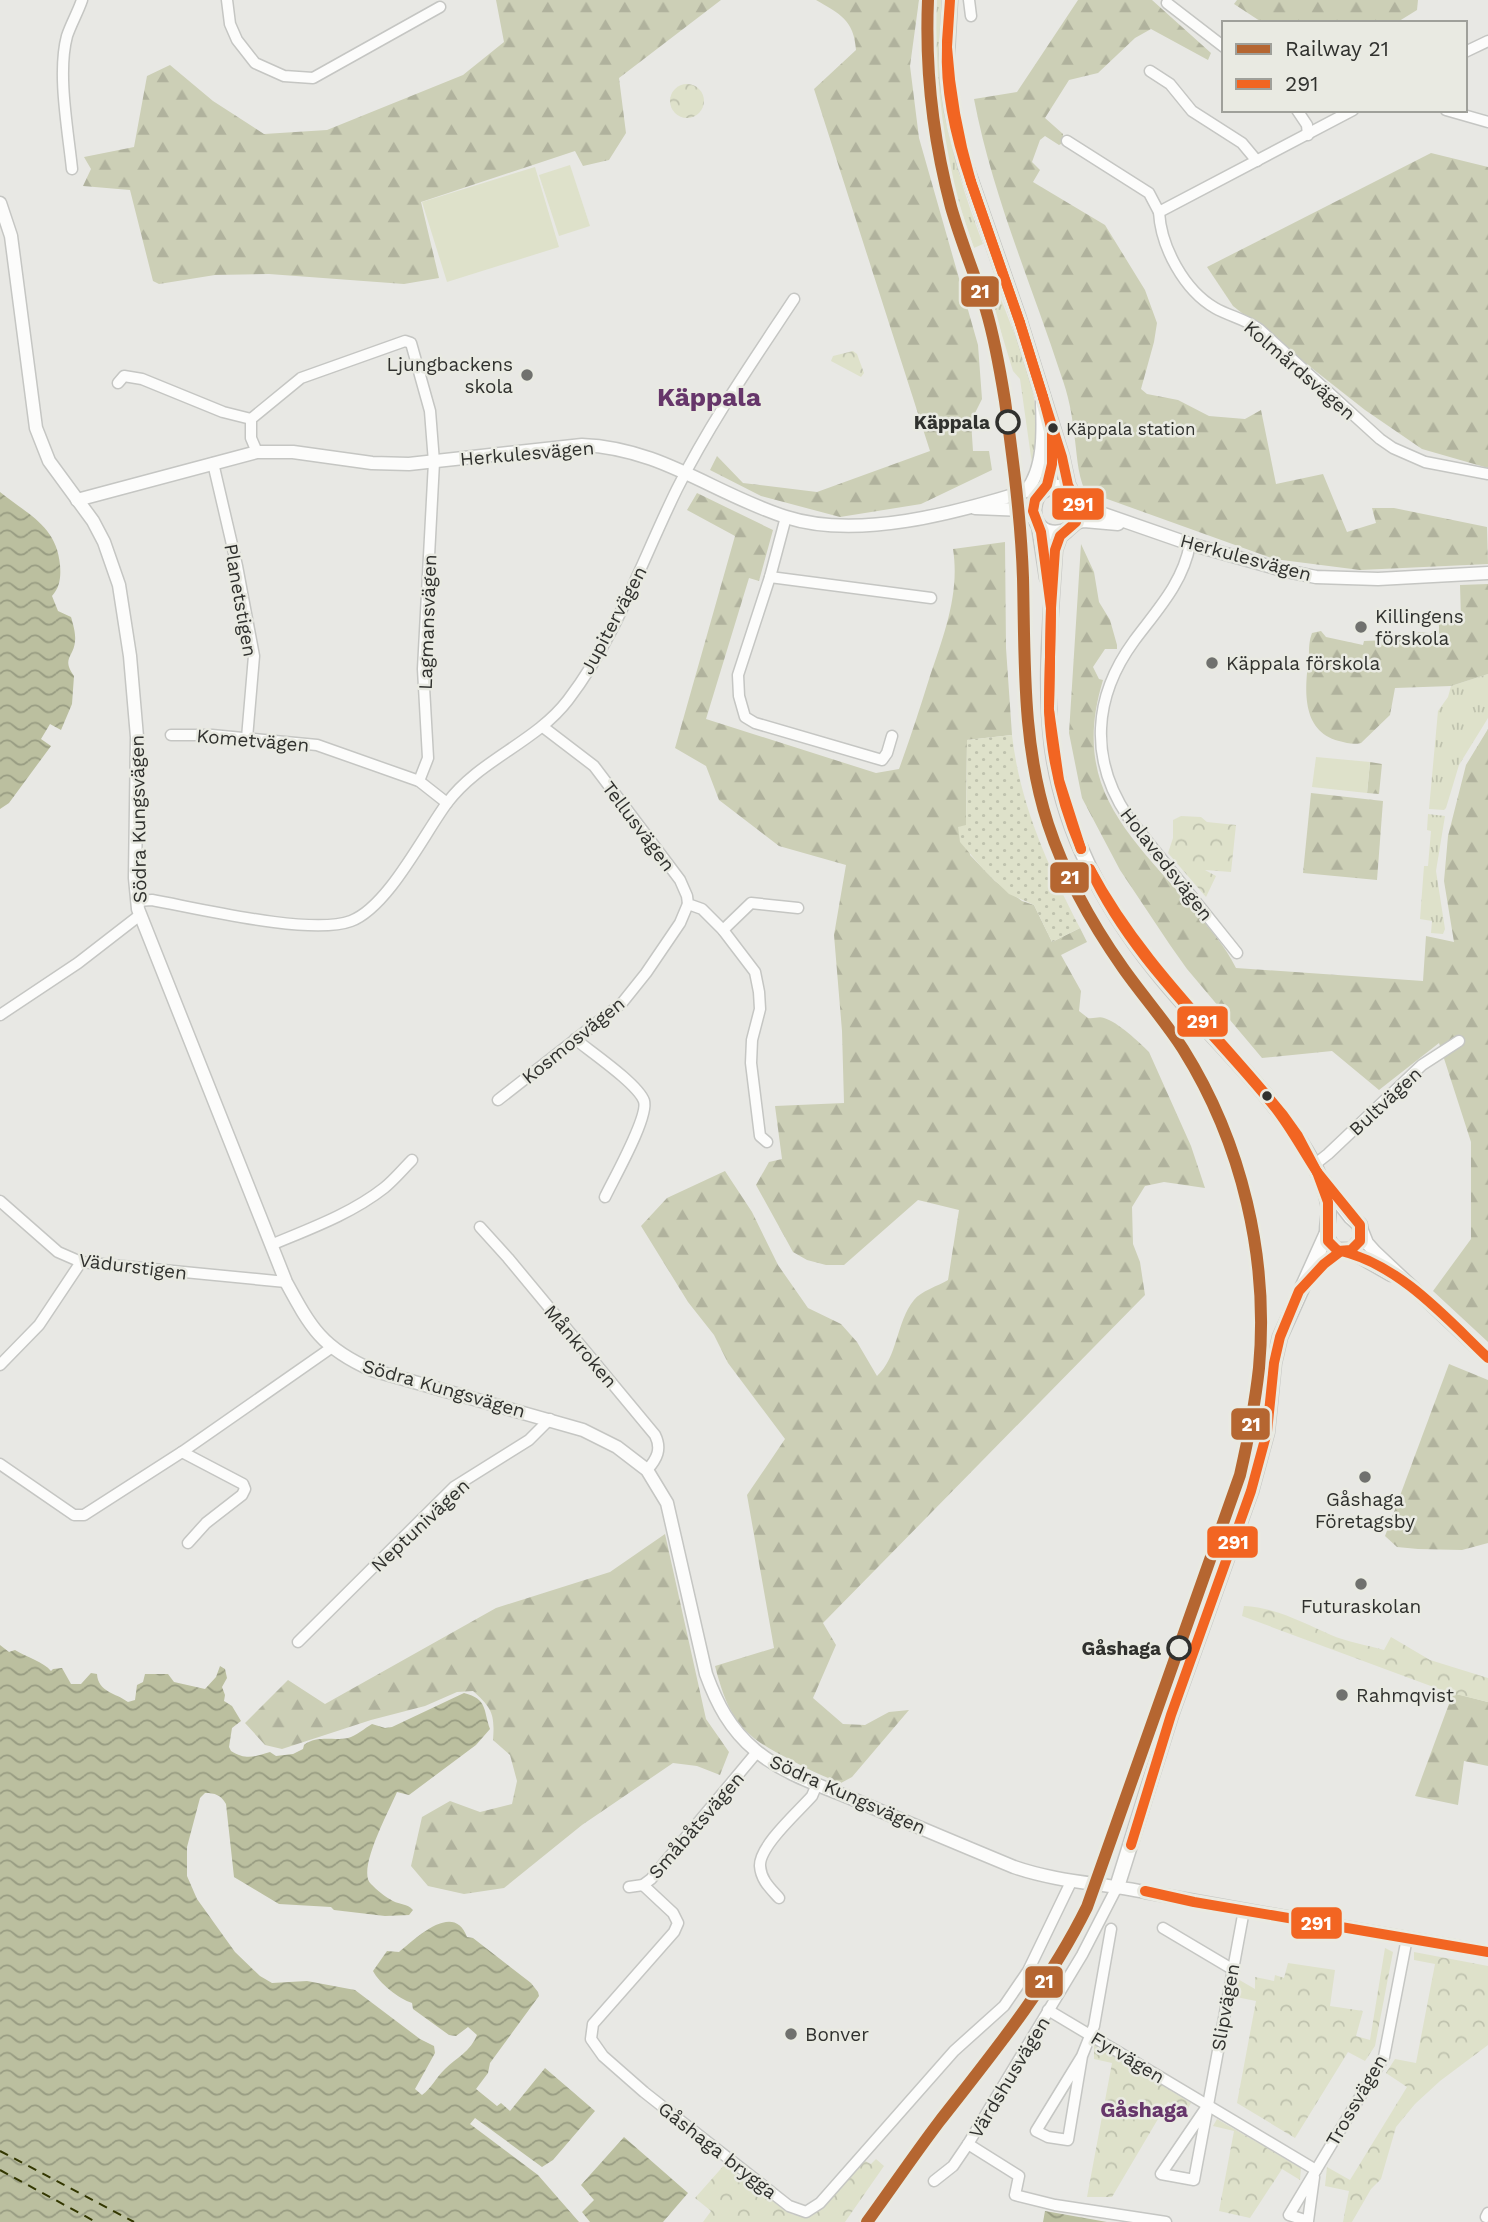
<svg xmlns="http://www.w3.org/2000/svg" width="1488" height="2222" font-family="'Work Sans',sans-serif">
<defs>
<pattern id="grass-tufts" width="24" height="20" patternUnits="userSpaceOnUse" patternTransform="scale(1.75)"><rect width="24" height="20" fill="#dee1ca"/><path d="M3 7l-1-3M5 7V3M7 7l1-3M15 17l-1-3M17 17v-4M19 17l1-3" fill="none" stroke="#bfc2ae"/></pattern>
<pattern id="forest-firs" width="22" height="20" patternUnits="userSpaceOnUse" patternTransform="scale(1.75)"><rect width="22" height="20" fill="#cccfb6"/><path d="M5 1l3.5 6h-7zM16 11l3.5 6h-7z" fill="#b0b29d"/></pattern>
<pattern id="park-crowns" width="20" height="18" patternUnits="userSpaceOnUse" patternTransform="scale(1.75)"><rect width="20" height="18" fill="#dee1ca"/><path d="M2 6a3 3 0 1 1 6 0M12 15a3 3 0 1 1 6 0" fill="none" stroke="#bfc2ae"/></pattern>
<pattern id="garden-dots" width="8" height="8" patternUnits="userSpaceOnUse" patternTransform="scale(1.75)"><rect width="8" height="8" fill="#dee1ca"/><path d="M2 2h.1M6 6h.1" fill="none" stroke="#bfc2ae" stroke-width="1.8" stroke-linecap="round"/></pattern>
<pattern id="water-waves" width="16" height="10" patternUnits="userSpaceOnUse" patternTransform="scale(1.75)"><rect width="16" height="10" fill="#bbbf9f"/><path d="M0 5q4-4 8 0t8 0" fill="none" stroke="#989c82"/></pattern>
</defs>
<rect width="100%" height="100%" fill="#e8e8e4"/>
<g fill="url(#grass-tufts)">
<path d="M934,0H941C940,32 939,65 943,98C949,147 965,197 983,244L974,248C954,188 931,123 931,59C931,40 933,20 934,0Z"/>
<path d="M995,283C1011,328 1040,387 1037,436C1037,445 1034,455 1032,464L1020,379L1013,371L987,286Z"/>
<polygon points="1488,674 1488,718 1459,765 1446,808 1444,810 1429,809 1438,711 1448,697 1451,686"/>
<polygon points="1428,814 1445,816 1436,871 1445,929 1443,934 1431,933 1432,921 1420,919 1424,866 1428,866 1431,831 1427,830"/>
</g>
<g fill="url(#forest-firs)">
<polygon points="496,0 721,0 619,78 626,133 609,160 583,166 575,151 421,202 439,278 404,284 269,274 215,275 159,284 153,281 130,190 83,186 91,169 84,157 134,147 147,76 170,65 213,101 264,134 327,130 463,75 504,42"/>
<path d="M816,0H919L910,66L919,138L978,345L982,399L971,421L973,451H989L992,470L921,504L840,517L761,496L710,470L717,456L743,483L817,492L930,451L814,89L856,50C854,20 840,14 816,0Z"/>
<path d="M1078,0H1152L1211,53L1208,60L1151,29L1135,38L1098,73L1069,80L1045,118L1063,134V143L1059,145L1045,136L1040,140L1032,162L1040,170L1033,182L1105,225L1145,290L1157,323L1154,342L1141,389L1147,394L1178,400L1209,416L1245,419L1261,410L1276,484L1323,474L1347,532L1376,523L1372,508H1394L1487,527L1488,564L1360,570L1274,559L1085,491C1077,473 1077,452 1074,433C1072,413 1068,394 1061,375C1031,283 992,194 974,99L1017,92Z"/>
<polygon points="1237,0 1418,0 1417,10 1396,23 1263,23 1234,4"/>
<polygon points="1431,153 1488,167 1488,468 1422,449 1365,410 1233,306 1207,267"/>
<path d="M697,493L773,530L759,581L749,578L706,719L876,773L899,769C910,739 920,708 930,676C944,635 960,593 953,549L1005,542L1006,648L1012,735L967,740L966,816L970,855L995,881L1022,901L1034,905L1052,942L1080,928L1087,942L1061,955L1081,991L1079,1011L1088,1018C1094,1019 1099,1016 1104,1018C1118,1022 1139,1042 1149,1052L1191,1146L1205,1188L1164,1182L1145,1186L1132,1207L1133,1244L1140,1262L1145,1295L823,1623L836,1645L813,1698L843,1724L865,1725L889,1712L909,1710L852,1777L841,1783C824,1777 807,1769 791,1760C742,1736 729,1720 715,1666L774,1648L747,1495L785,1439L728,1363L714,1335L688,1302L641,1226L667,1198L725,1171L752,1212L778,1265L808,1308L841,1324L857,1342L877,1376C898,1357 896,1322 914,1300C921,1291 938,1286 948,1280L959,1210L918,1200L844,1265H826L807,1260L793,1252L756,1185L769,1162L782,1159L775,1106L844,1103L842,1031L834,935L846,865L779,846L719,800L706,766L675,748L735,536L687,510Z"/>
<path d="M1081,544L1094,572L1099,602L1110,620L1117,645V649H1105L1093,667L1099,679L1103,680C1070,789 1130,835 1195,911C1210,929 1225,946 1236,968L1423,981L1426,936L1454,942L1444,881L1448,836L1466,765L1488,729V1342L1433,1291L1471,1239V1142L1439,1043L1379,1090L1332,1051L1262,1058L1187,969L1170,945L1120,870L1082,798L1069,733Z"/>
<path d="M1488,584V674L1451,686L1395,688L1390,715L1361,743C1353,745 1347,743 1339,741C1300,731 1305,687 1309,656C1309,648 1309,641 1312,633L1321,631L1326,637L1363,645L1364,641L1417,639L1418,632L1439,634V620L1461,618L1460,585Z"/>
<polygon points="1370,762 1382,764 1379,794 1367,793"/>
<polygon points="1311,793 1383,801 1377,880 1303,873"/>
<polygon points="1449,1364 1488,1380 1488,1543 1462,1550 1418,1549 1397,1547 1385,1536"/>
<path d="M665,1534L706,1719L729,1752L720,1775L697,1766L673,1763L582,1825L504,1888L464,1894L428,1886L411,1866L422,1817L450,1801L480,1812L512,1804L517,1781L510,1755L493,1740C495,1714 492,1708 473,1691L457,1692L425,1706L371,1720L282,1749L265,1745L245,1723L288,1680L325,1704L496,1608L610,1572Z"/>
<polygon points="1453,1693 1488,1702 1488,1766 1464,1761 1458,1805 1415,1796"/>
</g>
<g fill="url(#park-crowns)">
<circle cx="687" cy="101" r="17"/>
<polygon points="853,351 857,354 864,373 861,377 831,361 833,356"/>
<polygon points="1181,816 1201,817 1207,822 1236,825 1231,872 1205,870 1216,876 1206,897 1168,853 1173,838 1173,820"/>
<path d="M1244,1606C1274,1607 1305,1623 1331,1635C1347,1642 1367,1645 1384,1650L1391,1637L1430,1660L1488,1678V1702L1447,1692L1242,1616Z"/>
<polygon points="1385,1948 1393,1952 1375,2046 1365,2061 1348,2052 1295,2138 1237,2103 1256,2001 1236,1997 1236,1978 1255,1989 1255,1977 1274,1981 1275,1975 1284,1978 1288,1963 1335,1970 1330,2006 1363,2011 1356,2036 1370,2040"/>
<polygon points="1414,1952 1488,1966 1488,2045 1440,2081 1415,2104 1396,2127 1381,2179 1371,2189 1352,2222 1343,2222 1349,2191 1325,2186 1327,2167 1350,2180 1407,2087 1386,2073 1395,2059 1416,2063 1435,1964 1414,1960"/>
<polygon points="1094,2044 1191,2103 1186,2112 1168,2102 1112,2197 1087,2197 1112,2063 1094,2059"/>
<polygon points="1217,2119 1301,2168 1300,2180 1282,2169 1250,2218 1219,2211 1234,2131 1213,2126"/>
<polygon points="876,2159 884,2166 845,2222 703,2222 711,2211 695,2198 726,2163 788,2212 794,2215 815,2213 863,2160 871,2164"/>
</g>
<path fill="url(#garden-dots)" d="M1012,735C1020,805 1048,866 1080,928L1052,942L1034,905L1009,894L984,870L960,842L958,827L966,825L967,740Z"/>
<g fill="#dee1ca">
<polygon points="570,165 590,226 559,236 539,175"/>
<polygon points="535,167 559,247 447,282 422,202"/>
<polygon points="1316,757 1370,762 1367,793 1312,787"/>
</g>
<g fill="url(#water-waves)">
<path d="M0,492C27,514 57,526 60,565C61,577 60,587 52,596L58,611L71,617C73,624 76,634 75,641C74,657 61,658 74,676L72,704L61,730L50,724L41,739L51,746L9,803L0,809Z"/>
<path d="M0,1645L9,1652L15,1650C26,1657 44,1662 51,1671L53,1669L62,1668L71,1684H81L91,1673L97,1674C98,1692 116,1693 128,1702L135,1700L137,1685L143,1682L145,1674H168L174,1682L205,1689L216,1677L220,1666L225,1669L227,1678L222,1687L225,1695L224,1701L232,1706L241,1721L232,1728L229,1747L231,1751C247,1761 256,1756 270,1752L276,1756L293,1754L303,1749L304,1745C317,1735 333,1741 348,1738C356,1736 365,1728 372,1724L385,1728L392,1727L464,1693C488,1699 483,1710 490,1729L476,1745L409,1795L397,1792C390,1809 356,1871 371,1884C377,1890 385,1897 393,1901C400,1905 407,1903 413,1910L409,1915L385,1916L334,1910L331,1907L279,1904L234,1877L226,1804C221,1795 215,1793 205,1793L200,1798L187,1847V1876L197,1899L235,1952L260,1976L272,1983L307,1981L355,1990L420,2039L434,2046L435,2053L415,2089L422,2095C432,2088 436,2077 445,2069C456,2058 471,2051 477,2035L468,2027L456,2036L449,2035L413,2009L412,2003C399,1999 379,1983 373,1971L387,1951L399,1952C416,1938 454,1901 467,1937L473,1938L531,1983L538,1992L539,1996L490,2063L488,2073L476,2089L497,2106L501,2103L510,2111L545,2068L595,2111L553,2160L542,2167L475,2118L470,2124L538,2175L579,2222H0Z"/>
<polygon points="624,2137 688,2193 663,2222 590,2222 582,2212 594,2200 581,2185"/>
<polygon points="1045,2211 1107,2222 1043,2222"/>
</g>
<g fill="none" stroke-linecap="round" stroke-linejoin="round">
<g stroke="#333701" stroke-width="2" stroke-dasharray="9 7" stroke-linecap="butt">
<polyline points="0,2151 134,2222"/>
<polyline points="0,2170 96,2222"/>
</g>
<defs>
<g id="minor">
<polyline points="227,0 230,24 237,40 255,63 284,76 313,78 440,7"/>
<polyline points="969,0 971,16"/>
<polyline points="1167,3 1224,47"/>
<polyline points="1465,52 1488,41"/>
<polyline points="1150,71 1170,84 1192,111 1242,143 1257,161"/>
<polyline points="1297,110 1307,125 1308,135"/>
<path d="M1353,110L1159,212C1161,247 1184,290 1215,308C1229,316 1245,319 1259,329L1380,439L1393,448L1425,462L1488,474"/>
<polyline points="1446,110 1488,122"/>
<polyline points="1067,141 1149,193 1159,212"/>
<path d="M72,169C68,130 57,73 67,36C71,24 78,12 82,0"/>
<polyline points="118,383 124,376 142,379 223,412 251,419"/>
<polyline points="257,452 251,438 251,419 301,378 405,341 411,343 430,411 434,462 423,669 428,758 419,781"/>
<polyline points="213,463 237,566 254,656 247,738"/>
<polyline points="786,517 770,577 738,675 739,696 745,717 755,723 882,760 887,753 892,736"/>
<path d="M1190,544C1183,583 1157,610 1134,641C1093,697 1089,759 1128,817L1237,953"/>
<polyline points="770,577 931,598"/>
<polyline points="543,727 594,766 680,880 687,896 688,904 702,909 723,930 755,972 759,992 760,1009 752,1040 751,1063 760,1136 767,1142"/>
<polyline points="171,735 212,735 317,745 419,781 447,803"/>
<path d="M137,901L152,900C197,908 311,936 351,921C388,907 424,834 447,803C480,759 535,743 568,700C617,636 642,560 677,489C710,423 753,361 794,299"/>
<polyline points="723,930 751,903 798,908"/>
<polyline points="0,1015 78,963 140,915"/>
<path d="M575,1039C591,1052 638,1084 644,1101C649,1117 613,1180 605,1197"/>
<polyline points="498,1100 622,1003 646,973 680,923 688,904"/>
<polyline points="1314,1165 1328,1154 1422,1065 1459,1041"/>
<polyline points="0,1201 58,1252 81,1262 286,1282"/>
<path d="M480,1227L508,1258L655,1435C662,1449 657,1459 647,1470"/>
<path d="M271,1245C309,1229 351,1214 384,1188C394,1180 403,1169 412,1160"/>
<polyline points="0,1365 39,1325 81,1262"/>
<polyline points="182,1452 243,1484 245,1489 242,1495 206,1523 188,1543"/>
<polyline points="0,1464 74,1515 84,1515 182,1452 331,1348"/>
<polyline points="298,1642 454,1487 529,1440 550,1419"/>
<polyline points="643,1885 673,1913 678,1923 674,1932 593,2024 591,2039 603,2056 644,2092 789,2206 806,2212 820,2203 954,2051 1004,2006 1028,1971 1071,1882"/>
<polyline points="629,1887 643,1885 651,1879 757,1752"/>
<path d="M779,1898C770,1888 761,1880 760,1866C759,1846 799,1811 812,1796L817,1784"/>
<polyline points="1163,1928 1232,1969"/>
<polyline points="1048,2010 1316,2170"/>
<polyline points="1082,2056 1036,2131 1048,2137 1068,2140 1082,2056 1094,2026 1111,1929"/>
<polyline points="1208,2105 1194,2180 1161,2174 1208,2105 1244,1910"/>
<polyline points="968,2144 1019,2176 1015,2195 1055,2205 1166,2222"/>
<polyline points="1314,2177 1308,2221 1289,2215 1384,2057 1407,1938"/>
<polyline points="934,2181 953,2166 968,2144 1082,1955 1117,1887"/>
<polyline points="1486,2217 1488,2213"/>
</g>
<g id="tertiary">
<path d="M0,203L11,236L36,428L49,461L93,521L104,542L119,585L130,656L137,737L135,878L138,909L286,1282C311,1328 322,1348 372,1370L583,1430L617,1447L647,1470L667,1503L706,1674C717,1704 730,1729 755,1750C783,1774 822,1786 855,1800C908,1823 961,1845 1014,1867C1057,1882 1101,1883 1145,1892C1259,1913 1374,1932 1488,1952"/>
<path d="M77,500L257,452H293L372,463L409,464L582,445C661,448 714,494 786,517C857,540 956,513 1026,491C1045,468 1043,429 1042,401"/>
<polyline points="1077,500 1085,507 1098,512 1190,544 1286,571 1316,577 1378,579 1488,573"/>
<polyline points="975,508 1025,510 1036,521"/>
<polyline points="1075,523 1084,521 1118,524"/>
<polyline points="1361,1228 1367,1243 1375,1252 1488,1358"/>
<polyline points="1349,1251 1391,1275"/>
</g>
<g id="secondary">
<path d="M950,0L947,54L948,83L952,111L964,161L1018,316L1062,457L1068,485L1079,506L1076,522L1060,536L1055,550C1051,614 1044,682 1052,746C1063,830 1103,905 1155,970C1199,1026 1253,1073 1293,1131C1308,1152 1323,1177 1328,1203C1332,1220 1318,1239 1338,1250H1352L1361,1240L1360,1225L1351,1217L1320,1177"/>
<polyline points="1045,490 1050,479 1052,440"/>
<polyline points="1039,526 1047,578"/>
<path d="M1066,531C1018,545 1028,466 1070,492"/>
<polyline points="1117,1887 1171,1715 1251,1491 1267,1432 1274,1363 1280,1337 1326,1235"/>
</g>
</defs>
<use href="#minor" stroke="#c5c6c3" stroke-width="13"/>
<use href="#tertiary" stroke="#c5c6c3" stroke-width="15"/>
<use href="#secondary" stroke="#c5c6c3" stroke-width="17"/>
<use href="#minor" stroke="#fcfcfb" stroke-width="10"/>
<use href="#tertiary" stroke="#fcfcfb" stroke-width="12"/>
<use href="#secondary" stroke="#fcfcfb" stroke-width="14"/>
<polyline stroke="#c3c3c3" stroke-width="2" points="859,2222 930,2123 1003,2030"/>
<defs>
<g id="bus-1">
<polygon points="950,0 947,47 947,41"/>
<path d="M947,47C950,93 958,137 971,182"/>
<path d="M947,47C945,92 956,139 971,182"/>
<polyline points="971,182 1020,323"/>
<polyline points="971,182 1020,323"/>
<polyline points="1020,323 1043,397"/>
<polyline points="1020,323 1043,397"/>
<polyline points="1043,397 1062,457 1068,485 1079,506 1076,522 1060,536 1055,550 1051,608"/>
<polyline points="1043,397 1052,431 1052,464 1047,485 1035,500 1033,511 1041,532 1051,608"/>
<polyline points="1049,706 1051,608"/>
<polyline points="1049,706 1051,608"/>
<polyline points="1049,710 1059,780 1081,849"/>
<path d="M1049,710C1051,758 1062,804 1081,849"/>
<path d="M1090,869C1140,963 1217,1033 1283,1115L1298,1136L1317,1172"/>
<path d="M1090,869C1133,961 1210,1027 1273,1105C1290,1126 1302,1149 1317,1172"/>
<polygon points="1317,1172 1360,1225 1360,1241 1351,1250 1338,1251 1328,1241 1328,1202"/>
<path d="M1341,1251C1400,1265 1446,1318 1488,1358"/>
<polyline points="1131,1845 1171,1715 1251,1491 1267,1432 1274,1363 1280,1337 1299,1291 1324,1264 1341,1251"/>
<polyline points="1145,1891 1194,1902 1488,1952"/>
</g>
</defs>
<use href="#bus-1" stroke="#e9eae2" stroke-width="16"/>
<use href="#bus-1" stroke="#f26522" stroke-width="10"/>
<defs>
<path id="rail-1" d="M867,2222C891,2189 914,2155 939,2122C993,2053 1048,1986 1087,1907L1240,1475C1248,1440 1255,1404 1259,1368C1269,1258 1242,1143 1183,1049C1165,1021 1142,995 1123,968C1092,924 1065,876 1048,824C1022,744 1025,661 1023,578C1021,519 1013,460 1005,401C1000,370 995,340 986,310C975,275 961,242 951,207C933,139 925,70 928,0"/>
</defs>
<use href="#rail-1" stroke="#e9eae2" stroke-width="18"/>
<use href="#rail-1" stroke="#b56631" stroke-width="12"/>
</g>
<g fill="#70716e" stroke="#e9eae2" stroke-width="2.5">
<circle cx="527" cy="375" r="7"/>
<circle cx="1361" cy="627" r="7"/>
<circle cx="1212" cy="663" r="7"/>
<circle cx="1365" cy="1477" r="7"/>
<circle cx="1361" cy="1584" r="7"/>
<circle cx="1342" cy="1695" r="7"/>
<circle cx="791" cy="2034" r="7"/>
</g>
<g fill="#e9eae2" stroke="#30312e" stroke-width="3.5">
<circle cx="1008" cy="422" r="11"/>
<circle cx="1179" cy="1648" r="11"/>
</g>
<g fill="#30312e" stroke="#e9eae2" stroke-width="2.5">
<circle cx="1053" cy="428" r="6"/>
<circle cx="1267" cy="1096" r="6"/>
</g>
<g text-anchor="middle" stroke-width="5" stroke-linejoin="round" paint-order="stroke">
<g font-size="17" fill="#30312e" stroke="#e9eae2" text-anchor="start">
<text x="1066" y="435">Käppala station</text>
</g>
<g font-size="19" fill="#30312e" stroke="#e9eae2" text-anchor="start">
<text x="513" y="371" text-anchor="end">Ljungbackens<tspan x="513" dy="22">skola</tspan></text>
<text x="1375" y="623">Killingens<tspan x="1375" dy="22">förskola</tspan></text>
<text x="1226" y="670">Käppala förskola</text>
<text x="1365" y="1506" text-anchor="middle">Gåshaga<tspan x="1365" dy="22">Företagsby</tspan></text>
<text x="1361" y="1613" text-anchor="middle">Futuraskolan</text>
<text x="1356" y="1702">Rahmqvist</text>
<text x="805" y="2041">Bonver</text>
</g>
<g font-size="19" fill="#30312e" stroke="#e9eae2">
<text transform="translate(1300 370) rotate(41)" y="7">Kolmårdsvägen</text>
<text transform="translate(527 453) rotate(-5)" y="7">Herkulesvägen</text>
<text transform="translate(1246 557) rotate(15)" y="7">Herkulesvägen</text>
<text transform="translate(241 600) rotate(80)" y="7">Planetstigen</text>
<text transform="translate(613 620) rotate(-62)" y="7">Jupitervägen</text>
<text transform="translate(427 622) rotate(-88)" y="7">Lagmansvägen</text>
<text transform="translate(253 740) rotate(5)" y="7">Kometvägen</text>
<text transform="translate(138 819) rotate(-91)" y="7">Södra Kungsvägen</text>
<text transform="translate(639 826) rotate(53)" y="7">Tellusvägen</text>
<text transform="translate(1167 864) rotate(52)" y="7">Holavedsvägen</text>
<text transform="translate(573 1040) rotate(-39)" y="7">Kosmosvägen</text>
<text transform="translate(1385 1101) rotate(-43)" y="7">Bultvägen</text>
<text transform="translate(133 1266) rotate(7)" y="7">Vädurstigen</text>
<text transform="translate(581 1346) rotate(50)" y="7">Månkroken</text>
<text transform="translate(444 1388) rotate(16)" y="7">Södra Kungsvägen</text>
<text transform="translate(420 1525) rotate(-43)" y="7">Neptunivägen</text>
<text transform="translate(848 1794) rotate(24)" y="7">Södra Kungsvägen</text>
<text transform="translate(696 1825) rotate(-49)" y="7">Småbåtsvägen</text>
<text transform="translate(1225 2007) rotate(-80)" y="7">Slipvägen</text>
<text transform="translate(1128 2057) rotate(31)" y="7">Fyrvägen</text>
<text transform="translate(1009 2077) rotate(-59)" y="7">Värdshusvägen</text>
<text transform="translate(1356 2100) rotate(-60)" y="7">Trossvägen</text>
<text transform="translate(718 2150) rotate(38)" y="7">Gåshaga brygga</text>
</g>
<g font-size="19" font-weight="bold" fill="#30312e" stroke="#e9eae2" text-anchor="end">
<text x="990" y="429">Käppala</text>
<text x="1161" y="1655">Gåshaga</text>
</g>
<g font-size="21" font-weight="bold" fill="#66366a" stroke="#e9eae2">
<text x="1144" y="2117">Gåshaga</text>
</g>
<g font-size="26" font-weight="bold" fill="#66366a" stroke="#e9eae2">
<text x="709" y="406">Käppala</text>
</g>
</g>
<g stroke="#e9eae2" stroke-width="2.5">
<rect x="960" y="275" width="40" height="33" rx="7" fill="#b56631"/>
<rect x="1051" y="487" width="54" height="34" rx="7" fill="#f26522"/>
<rect x="1049" y="861" width="41" height="33" rx="7" fill="#b56631"/>
<rect x="1176" y="1005" width="53" height="33" rx="7" fill="#f26522"/>
<rect x="1230" y="1407" width="41" height="34" rx="7" fill="#b56631"/>
<rect x="1206" y="1525" width="53" height="34" rx="7" fill="#f26522"/>
<rect x="1290" y="1906" width="53" height="34" rx="7" fill="#f26522"/>
<rect x="1024" y="1965" width="40" height="34" rx="7" fill="#b56631"/>
</g>
<g font-size="19" text-anchor="middle" font-weight="bold" fill="#fff">
<text x="980" y="298">21</text>
<text x="1078" y="511">291</text>
<text x="1070" y="884">21</text>
<text x="1202" y="1028">291</text>
<text x="1251" y="1431">21</text>
<text x="1233" y="1549">291</text>
<text x="1316" y="1930">291</text>
<text x="1044" y="1988">21</text>
</g>
<rect x="1222" y="21" width="245" height="91" fill="#e9eae2" stroke="#9fa09a" stroke-width="2"/>
<rect x="1236" y="44" width="35" height="10" fill="#b56631" stroke="#9fa09a" stroke-width="2"/>
<text x="1285" y="56" font-size="21" fill="#30312e">Railway 21</text>
<rect x="1236" y="79" width="35" height="10" fill="#f26522" stroke="#9fa09a" stroke-width="2"/>
<text x="1285" y="91" font-size="21" fill="#30312e">291</text>
</svg>
